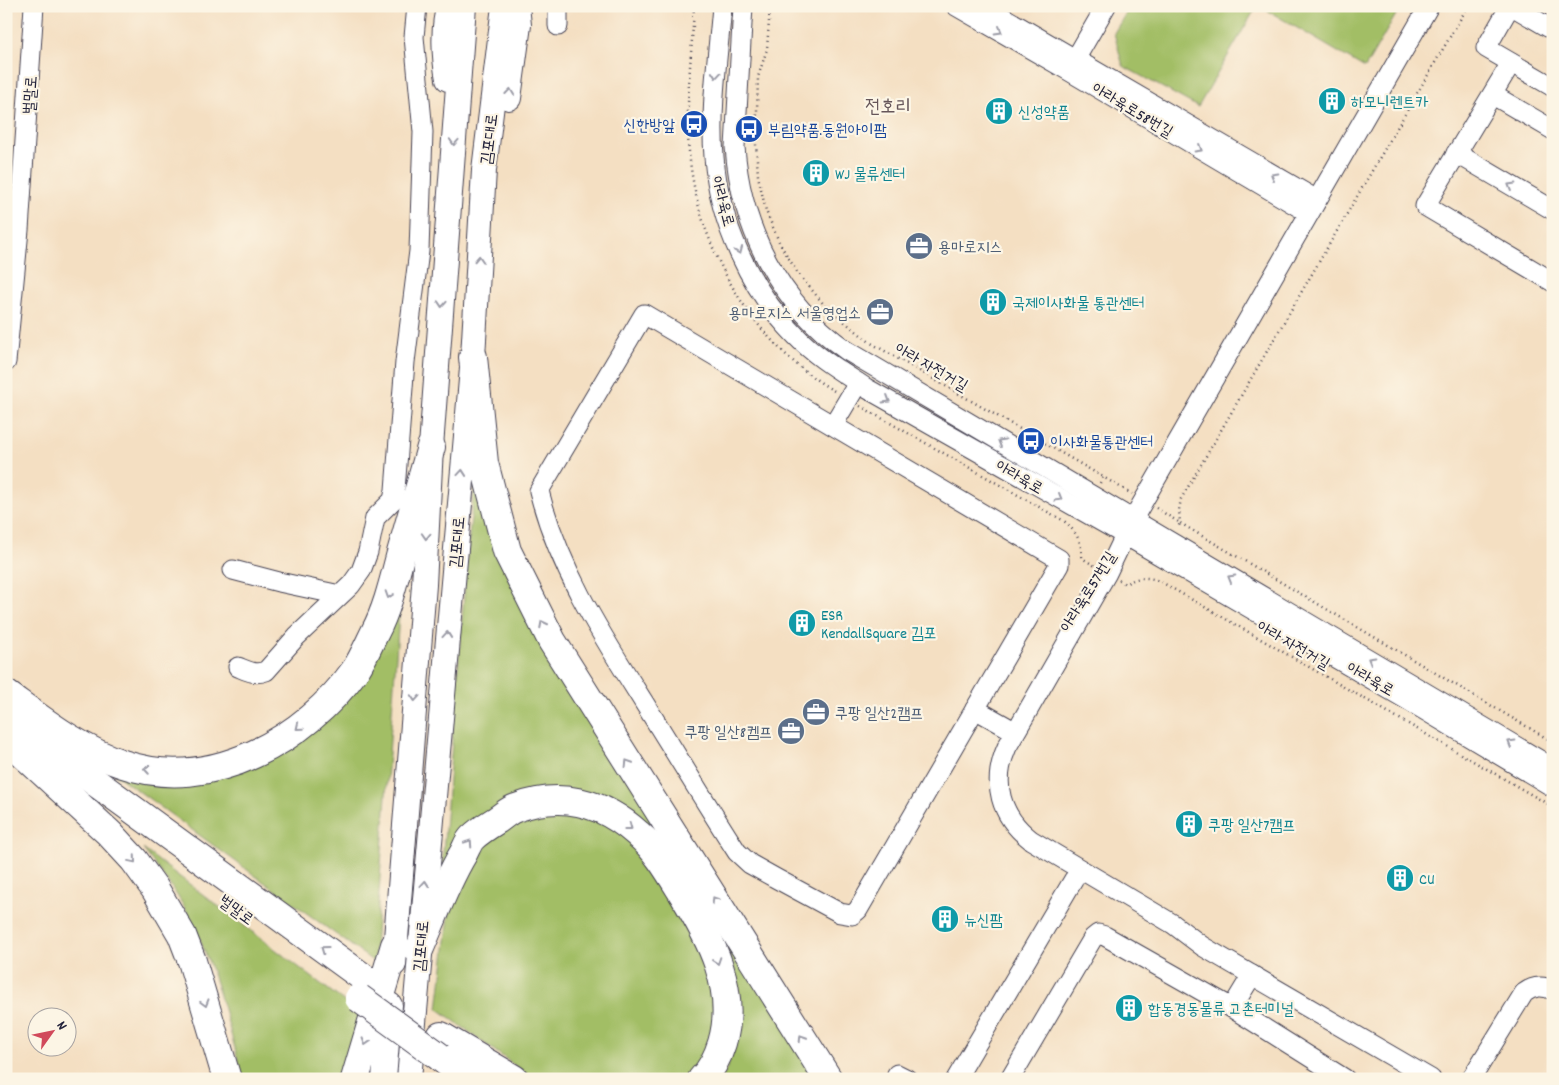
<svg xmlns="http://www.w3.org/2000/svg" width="1559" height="1085" font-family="Dekko,'Poor Story',sans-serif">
<rect width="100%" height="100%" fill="#fcf5e5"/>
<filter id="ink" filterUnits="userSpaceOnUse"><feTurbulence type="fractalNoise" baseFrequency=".02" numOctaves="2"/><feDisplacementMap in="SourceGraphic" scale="10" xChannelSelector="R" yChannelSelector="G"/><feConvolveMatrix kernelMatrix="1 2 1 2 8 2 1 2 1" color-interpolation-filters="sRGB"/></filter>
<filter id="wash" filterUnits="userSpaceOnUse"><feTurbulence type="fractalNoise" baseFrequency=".0096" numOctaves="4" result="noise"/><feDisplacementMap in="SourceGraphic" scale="20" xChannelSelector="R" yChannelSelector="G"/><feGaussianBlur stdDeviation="1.12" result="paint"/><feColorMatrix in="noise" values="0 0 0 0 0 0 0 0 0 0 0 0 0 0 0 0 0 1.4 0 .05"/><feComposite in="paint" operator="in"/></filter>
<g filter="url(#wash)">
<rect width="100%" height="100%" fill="#f4dfc2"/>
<g fill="#a2be65" stroke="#627050">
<polygon points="1130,6 1257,6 1198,107 1123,66 1114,33"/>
<polygon points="1260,6 1401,6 1365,68"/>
<polygon points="477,461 491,532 817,1079 721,1079 728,1066 739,1030 741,1001 734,969 724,944 662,846 540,793 441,878 468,546"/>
<polygon points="402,574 374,962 111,771 162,779 304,734"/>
<polygon points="537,808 599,814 646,850 725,1000 697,1079 533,1079 438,1009 450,907 472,850"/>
<path d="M143,849L362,1015L351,1079H243C228,1023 214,964 187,912C175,890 158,869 143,849Z"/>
</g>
</g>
<g filter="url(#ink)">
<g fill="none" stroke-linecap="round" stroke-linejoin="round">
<defs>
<g id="minor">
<polyline points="558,6 558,26"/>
<path d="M722,6C718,56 710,107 714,157C719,222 750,290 796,336C816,357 842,372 866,388L1125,535L1409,701L1553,787"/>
<path d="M743,6L735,147C741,228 779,303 846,350L1553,768"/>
<polyline points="956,6 1069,71 1309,213"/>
<polyline points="984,6 1317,200"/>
<path d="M1429,6L1133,519L1107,573L1007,747C991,783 1000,816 1031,840L1173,924L1202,946L1431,1079"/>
<polyline points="1510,6 1486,48 1553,87"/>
<polyline points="1512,6 1553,30"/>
<polyline points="1511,63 1425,206 1553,282"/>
<polyline points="1069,70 1106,6"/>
<polyline points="1493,95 1553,130"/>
<polyline points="1456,153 1553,210"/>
<path d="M644,314L1059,559V565L858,910L852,915L840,913L777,879L750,864L737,852C705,802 674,751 643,701C601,634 559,569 539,491Z"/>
<polyline points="6,362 19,230 34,6"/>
<polyline points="833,425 858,383"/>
<polyline points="233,570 279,582 340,595"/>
<path d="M238,667C248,671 255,675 266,671L297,636L351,585L361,571L368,552L375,518L393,500L395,490L405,362L419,251L423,132L414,37L417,6"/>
<polyline points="975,709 1007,727"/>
<polyline points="1232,1008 1252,975"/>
<polyline points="897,1074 907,1079"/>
<polyline points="956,1079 1074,879"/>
<polyline points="1010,1079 1093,938 1098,934 1105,936 1232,1008 1345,1079"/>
<path d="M1471,1079L1524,993C1533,986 1542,985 1553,990"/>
</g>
<g id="major">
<path d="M448,79C444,58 442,26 449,6"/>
<polyline points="509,98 519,25 517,6"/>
<polyline points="394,964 424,585 431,447 464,6"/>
<polyline points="384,1079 390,1005"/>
<polyline points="409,1079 473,357 484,170 504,6"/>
</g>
<g id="highway">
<polyline points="473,357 484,463 507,551 552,641 828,1079"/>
<path d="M6,694C42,720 80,750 123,764C211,794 305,740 356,669C363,658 369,644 375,632C388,607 394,579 401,553C411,517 421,482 431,447"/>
<polyline points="6,717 364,978"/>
<polyline points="9,741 109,833 134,860 155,889 182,935 192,961 227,1079"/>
<path d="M419,950C433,918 445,884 463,854C466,849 468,842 472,838C479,831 489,825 497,820C503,816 509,810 516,808C561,791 603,802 638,834C657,850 670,873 683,894C710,938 738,990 722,1043C718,1056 712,1069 702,1079"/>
<polyline points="441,1036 514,1079"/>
<polyline points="440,1057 468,1079"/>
<polyline points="355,1079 395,945"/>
</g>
</defs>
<use href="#minor" stroke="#423e4f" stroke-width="21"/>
<use href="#major" stroke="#423e4f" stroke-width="26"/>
<use href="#highway" stroke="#423e4f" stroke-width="30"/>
<g stroke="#423e4f" stroke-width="2.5" stroke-dasharray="1 4" stroke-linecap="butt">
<path d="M694,6C692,54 685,103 689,151C697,247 752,344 836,392"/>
<polyline points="770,6 767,49 758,77 756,144 758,176 766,211 780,244 797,272 826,307 871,343 1103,477"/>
<polyline points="1468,6 1181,499 1179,510 1180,523 1553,742"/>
<path d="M860,406L1064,521C1076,531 1082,542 1082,558L1095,566"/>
<polyline points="1100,483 1103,477 1132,494"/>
<polyline points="1156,508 1180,523 1178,528"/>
<path d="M1119,580L1125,584C1138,576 1150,576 1163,583L1553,807"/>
</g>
<use href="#minor" stroke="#fff" stroke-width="19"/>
<use href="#major" stroke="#fff" stroke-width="24"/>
<use href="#highway" stroke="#fff" stroke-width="28"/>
<defs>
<polyline id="highway-bridge" points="359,998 440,1057"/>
</defs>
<use href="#highway-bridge" stroke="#423e4f" stroke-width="30" stroke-linecap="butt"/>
<use href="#highway-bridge" stroke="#fff" stroke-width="28"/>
</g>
<defs><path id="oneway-chevron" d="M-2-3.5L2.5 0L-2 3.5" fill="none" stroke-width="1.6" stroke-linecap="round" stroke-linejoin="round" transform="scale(1.25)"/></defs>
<g stroke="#9c9ca7">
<use href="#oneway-chevron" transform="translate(999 31) rotate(30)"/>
<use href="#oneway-chevron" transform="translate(716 75) rotate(95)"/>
<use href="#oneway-chevron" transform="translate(510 92) rotate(-83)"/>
<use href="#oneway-chevron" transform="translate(454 142) rotate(94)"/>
<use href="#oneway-chevron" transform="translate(1199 149) rotate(31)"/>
<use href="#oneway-chevron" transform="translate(1274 176) rotate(-150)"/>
<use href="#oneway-chevron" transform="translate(1511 186) rotate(-149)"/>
<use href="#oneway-chevron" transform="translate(739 251) rotate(67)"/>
<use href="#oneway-chevron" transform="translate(479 259) rotate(-87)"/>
<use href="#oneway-chevron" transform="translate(442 304) rotate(94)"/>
<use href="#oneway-chevron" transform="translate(887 400) rotate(31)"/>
<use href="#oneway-chevron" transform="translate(1001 442) rotate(-149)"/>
<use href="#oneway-chevron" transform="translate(462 473) rotate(-85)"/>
<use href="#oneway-chevron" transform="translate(1059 498) rotate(30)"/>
<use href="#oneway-chevron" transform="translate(426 536) rotate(93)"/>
<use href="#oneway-chevron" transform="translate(1231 578) rotate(-150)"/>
<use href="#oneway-chevron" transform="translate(389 595) rotate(108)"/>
<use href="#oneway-chevron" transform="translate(543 624) rotate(-117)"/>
<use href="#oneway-chevron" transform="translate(447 635) rotate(-85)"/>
<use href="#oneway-chevron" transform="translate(1371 660) rotate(-150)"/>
<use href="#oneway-chevron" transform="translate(415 698) rotate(94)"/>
<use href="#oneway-chevron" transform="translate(299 727) rotate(141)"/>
<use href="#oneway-chevron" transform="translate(1511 743) rotate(-149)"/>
<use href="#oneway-chevron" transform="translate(628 763) rotate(-122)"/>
<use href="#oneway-chevron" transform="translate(147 769) rotate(-171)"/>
<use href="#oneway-chevron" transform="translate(629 827) rotate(37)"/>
<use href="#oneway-chevron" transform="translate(469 843) rotate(-56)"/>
<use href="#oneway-chevron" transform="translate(133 860) rotate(50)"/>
<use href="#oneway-chevron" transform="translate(425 884) rotate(-85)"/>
<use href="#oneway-chevron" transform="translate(715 900) rotate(-122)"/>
<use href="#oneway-chevron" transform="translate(324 949) rotate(-144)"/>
<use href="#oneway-chevron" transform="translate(717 961) rotate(71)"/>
<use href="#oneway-chevron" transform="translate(205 1003) rotate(74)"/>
<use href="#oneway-chevron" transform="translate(802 1038) rotate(-122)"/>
<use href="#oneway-chevron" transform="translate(366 1042) rotate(107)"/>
</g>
</g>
<defs>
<symbol id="building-disc" viewBox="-11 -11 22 22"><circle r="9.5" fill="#0f9aa8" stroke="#fcf5e5"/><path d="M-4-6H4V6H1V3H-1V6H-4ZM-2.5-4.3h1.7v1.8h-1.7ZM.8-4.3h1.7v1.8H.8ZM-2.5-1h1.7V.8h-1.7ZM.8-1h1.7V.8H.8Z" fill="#fff"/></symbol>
<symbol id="bus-disc" viewBox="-11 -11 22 22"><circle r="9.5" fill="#1a4fb4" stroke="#fcf5e5"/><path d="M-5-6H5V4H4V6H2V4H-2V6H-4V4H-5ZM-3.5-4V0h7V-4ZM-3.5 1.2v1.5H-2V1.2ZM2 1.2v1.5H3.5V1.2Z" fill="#fff"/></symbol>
<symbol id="office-disc" viewBox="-11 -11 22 22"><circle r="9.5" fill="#5c6f8a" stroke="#fcf5e5"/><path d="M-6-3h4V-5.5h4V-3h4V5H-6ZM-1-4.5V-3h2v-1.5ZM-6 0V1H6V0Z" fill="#fff"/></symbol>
</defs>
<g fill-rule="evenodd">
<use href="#building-disc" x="1316" y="85" width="32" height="32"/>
<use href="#building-disc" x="983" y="95" width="32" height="32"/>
<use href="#bus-disc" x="678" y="108" width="32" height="32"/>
<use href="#bus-disc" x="733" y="113" width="32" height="32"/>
<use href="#building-disc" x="800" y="157" width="32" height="32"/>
<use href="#office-disc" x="903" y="230" width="32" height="32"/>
<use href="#building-disc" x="977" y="286" width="32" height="32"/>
<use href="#office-disc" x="864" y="296" width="32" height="32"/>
<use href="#bus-disc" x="1015" y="425" width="32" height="32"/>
<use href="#building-disc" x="786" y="607" width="32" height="32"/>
<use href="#office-disc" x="800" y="696" width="32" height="32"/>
<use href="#office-disc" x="775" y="715" width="32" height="32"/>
<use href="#building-disc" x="1173" y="808" width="32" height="32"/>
<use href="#building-disc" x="1384" y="862" width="32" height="32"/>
<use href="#building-disc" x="929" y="903" width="32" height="32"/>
<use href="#building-disc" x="1113" y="992" width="32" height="32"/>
</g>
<g text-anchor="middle" stroke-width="4.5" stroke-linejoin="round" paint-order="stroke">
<g font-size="16" fill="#22223b" stroke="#fcf5e5">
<text transform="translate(29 95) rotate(-86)" y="6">벌말로</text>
<text transform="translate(1133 109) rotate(31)" y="6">아라육로58번길</text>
<text transform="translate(488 139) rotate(-83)" y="6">김포대로</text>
<text transform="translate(724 201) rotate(75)" y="6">아라육로</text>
<text transform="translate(932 366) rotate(30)" y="6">아라 자전거길</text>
<text transform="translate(1020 476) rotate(30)" y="6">아라육로</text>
<text transform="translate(456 542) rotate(-85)" y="6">김포대로</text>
<text transform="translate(1087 591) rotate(-58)" y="6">아라육로57번길</text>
<text transform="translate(1294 644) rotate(30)" y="6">아라 자전거길</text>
<text transform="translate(1371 678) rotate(30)" y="6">아라육로</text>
<text transform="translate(237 909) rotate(36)" y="6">벌말로</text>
<text transform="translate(420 946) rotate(-85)" y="6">김포대로</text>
</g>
<g font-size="16" fill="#0d838f" stroke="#fcf5e5" text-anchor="start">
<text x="1351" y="107">하모니렌트카</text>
<text x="1018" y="117">신성약품</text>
<text x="835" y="179">WJ 물류센터</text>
<text x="1012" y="308">국제이사화물 통관센터</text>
<text x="821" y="620">ESR<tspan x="821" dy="18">KendallSquare 김포</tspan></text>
<text x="1208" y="830">쿠팡 일산7캠프</text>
<text x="1419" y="884">CU</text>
<text x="964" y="925">뉴신팜</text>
<text x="1148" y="1014">합동경동물류 고촌터미널</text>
</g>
<g font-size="16" fill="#164399" stroke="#fcf5e5" text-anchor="start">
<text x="675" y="130" text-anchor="end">신한방앞</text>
<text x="768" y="135">부림약품.동원아이팜</text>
<text x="1050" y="447">이사화물통관센터</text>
</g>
<g font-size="16" fill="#4e5e75" stroke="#fcf5e5" text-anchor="start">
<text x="938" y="252">용마로지스</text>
<text x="861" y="318" text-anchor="end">용마로지스 서울영업소</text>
<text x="835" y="718">쿠팡 일산2캠프</text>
<text x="772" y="737" text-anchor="end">쿠팡 일산8켐프</text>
</g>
<g font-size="19" fill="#66565a" stroke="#fcf5e5">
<text x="888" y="112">전호리</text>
</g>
</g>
<rect width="1559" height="1085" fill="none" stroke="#fcf5e5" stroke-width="25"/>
<g transform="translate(52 1032) rotate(57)"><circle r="24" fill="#fcf5e5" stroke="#a5a1a1"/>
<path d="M0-4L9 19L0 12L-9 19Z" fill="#d1495b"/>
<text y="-8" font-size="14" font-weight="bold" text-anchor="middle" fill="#22223b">N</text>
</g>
</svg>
